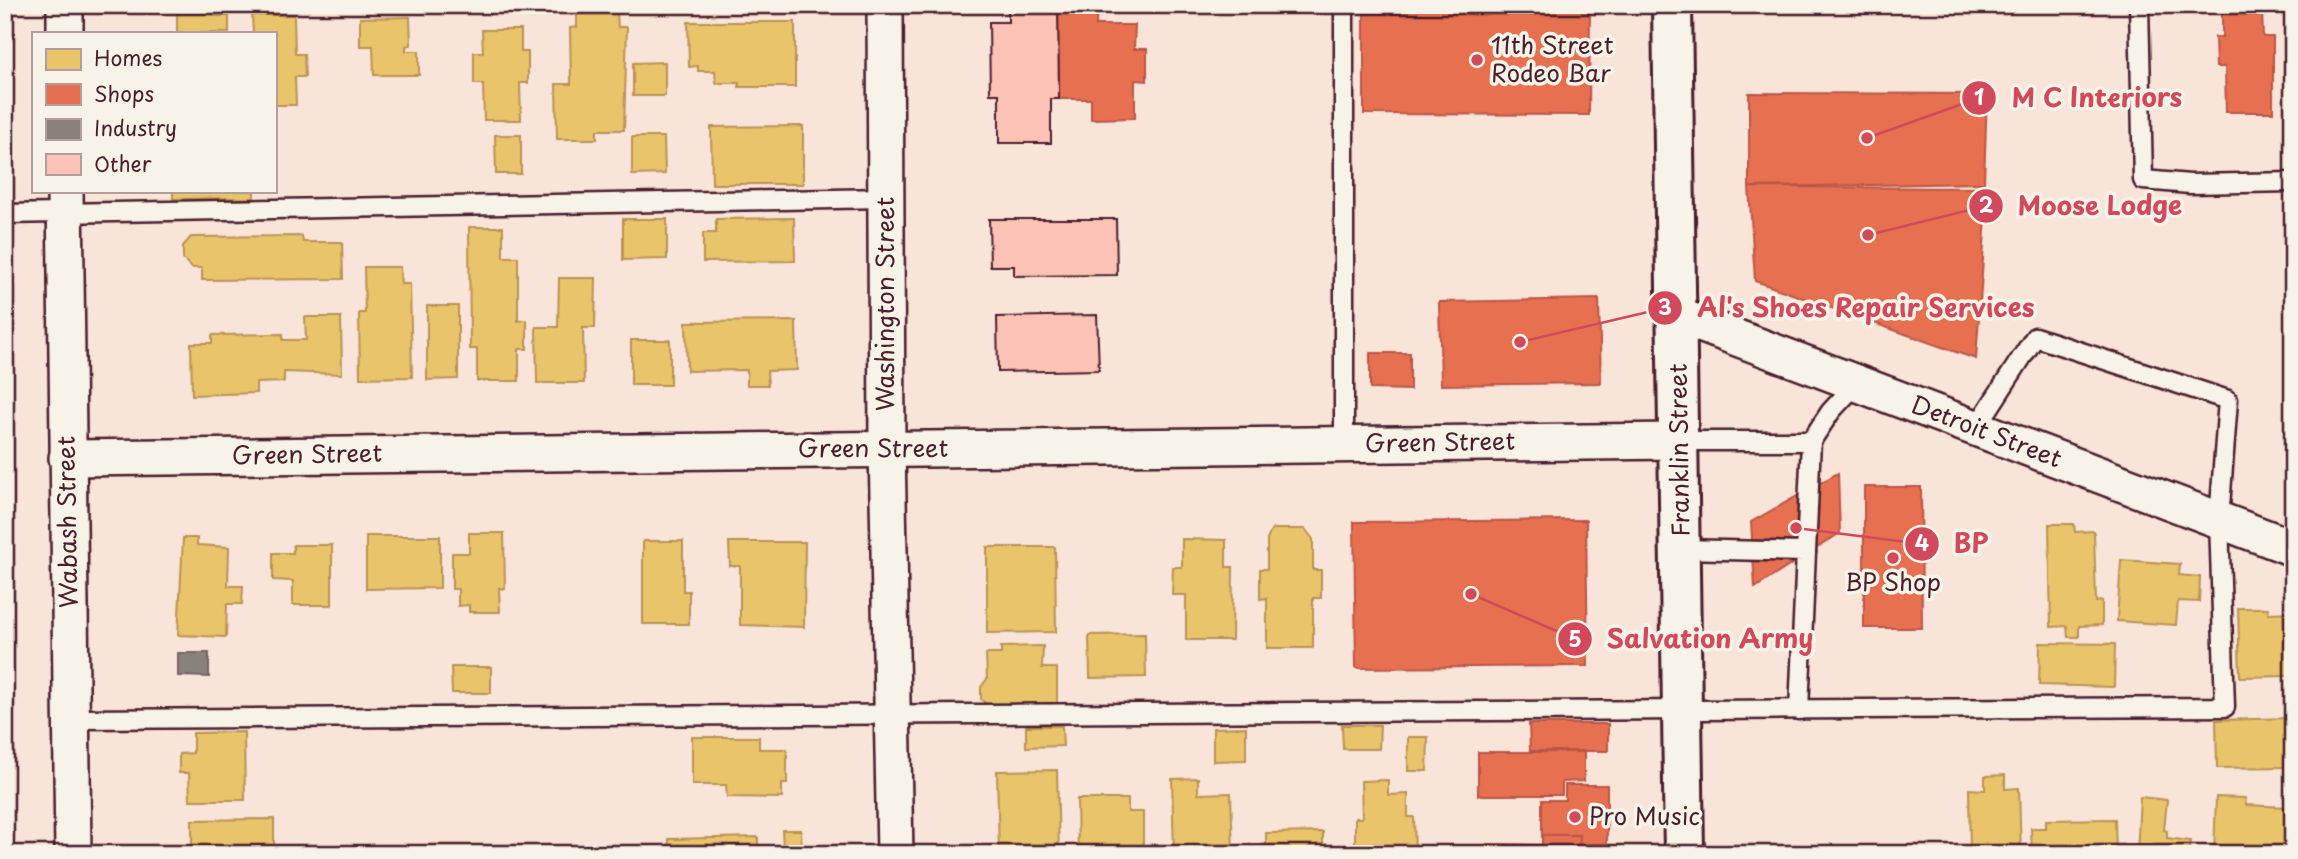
<svg xmlns="http://www.w3.org/2000/svg" width="2298" height="859" font-family="'Playpen Sans',sans-serif">
<rect width="100%" height="100%" fill="#f9e4d9"/>
<filter id="ink" filterUnits="userSpaceOnUse"><feTurbulence type="fractalNoise" baseFrequency=".0143" numOctaves="2"/><feDisplacementMap in="SourceGraphic" scale="14" xChannelSelector="R" yChannelSelector="G"/><feConvolveMatrix kernelMatrix="1 2 1 2 8 2 1 2 1" color-interpolation-filters="sRGB"/></filter>
<g filter="url(#ink)">
<g fill="#e9c46a" stroke="#b99257" stroke-width="2">
<polygon points="177,12 214,12 214,16 229,16 229,33 177,33"/>
<polygon points="617,13 618,27 627,27 624,130 597,130 597,139 557,139 556,84 571,84 570,28 577,27 577,14"/>
<polygon points="252,15 294,15 295,54 304,54 305,77 295,77 296,105 275,105 275,33 253,33"/>
<polygon points="410,17 411,45 406,46 406,51 419,51 419,75 374,75 373,46 360,46 360,18"/>
<polygon points="688,22 795,22 795,87 739,87 739,83 716,83 715,71 698,71 698,66 689,67"/>
<polygon points="482,30 521,30 521,52 528,52 528,83 520,83 521,120 484,120 483,84 474,84 474,52 483,52"/>
<polygon points="665,62 665,96 633,96 633,63"/>
<polygon points="803,126 803,184 712,184 711,127"/>
<polygon points="495,135 521,135 521,174 496,174"/>
<polygon points="632,137 664,137 665,174 632,175"/>
<polygon points="173,191 254,191 254,198 173,199"/>
<polygon points="794,218 795,261 703,262 703,233 716,233 716,219"/>
<polygon points="623,219 667,219 667,259 623,260"/>
<polygon points="469,227 503,227 503,257 518,257 518,321 527,320 527,349 519,349 519,381 477,381 477,349 470,349"/>
<polygon points="302,236 303,242 342,242 343,279 202,280 202,268 192,268 183,259 183,246 191,237"/>
<polygon points="364,267 400,267 401,284 410,284 412,377 360,378 359,313 365,313"/>
<polygon points="559,278 596,278 595,328 583,328 584,383 537,383 536,327 558,327"/>
<polygon points="427,306 458,306 458,379 427,380"/>
<polygon points="305,317 341,317 342,374 284,372 284,382 256,383 256,393 192,395 191,343 212,343 212,335 283,334 283,340 306,340"/>
<polygon points="796,321 797,370 767,371 768,385 747,385 747,370 687,371 686,322"/>
<rect x="631" y="340" width="39" height="45"/>
<polygon points="2049,524 2074,524 2075,532 2094,531 2096,602 2102,601 2102,625 2079,626 2079,637 2068,637 2067,626 2051,627"/>
<polygon points="1272,529 1305,529 1313,539 1313,570 1321,570 1321,598 1313,598 1313,648 1267,648 1267,598 1260,599 1260,569 1267,569 1267,540"/>
<polygon points="469,533 504,533 505,589 499,588 500,612 469,612 469,605 458,606 458,589 452,589 452,553 469,553"/>
<polygon points="366,536 440,536 440,588 366,589"/>
<polygon points="183,538 197,538 197,545 229,547 228,586 243,586 242,604 227,604 226,637 178,635"/>
<polygon points="1182,539 1226,540 1226,567 1233,567 1232,640 1186,640 1186,595 1172,595 1173,567 1182,567"/>
<polygon points="643,541 683,541 683,591 689,591 689,624 643,624"/>
<polygon points="729,542 805,542 804,627 740,625 740,566 730,566"/>
<polygon points="293,545 332,545 332,605 293,605 293,581 273,580 273,553 293,553"/>
<polygon points="987,547 1055,547 1056,632 987,633"/>
<polygon points="2121,560 2180,564 2179,575 2200,577 2199,602 2178,601 2176,625 2117,621"/>
<polygon points="2238,608 2268,608 2268,613 2293,612 2293,661 2289,661 2289,676 2240,677"/>
<polygon points="1145,634 1146,677 1090,678 1089,635"/>
<polygon points="2040,643 2115,644 2114,687 2039,685"/>
<polygon points="1043,646 1042,668 1057,668 1057,704 987,705 981,699 981,687 987,679 986,654 1001,654 1001,647"/>
<polygon points="451,667 491,667 491,693 452,693"/>
<polygon points="2293,718 2293,767 2217,768 2216,720"/>
<polygon points="1342,725 1380,725 1379,749 1343,749"/>
<polygon points="1026,726 1062,726 1063,746 1026,747"/>
<polygon points="1246,727 1246,760 1213,761 1213,728"/>
<polygon points="244,732 245,800 190,800 189,773 179,773 179,754 193,753 193,733"/>
<polygon points="692,737 759,737 759,749 787,749 787,784 782,784 782,798 727,797 726,785 692,785"/>
<polygon points="1408,737 1428,737 1427,771 1408,771"/>
<polygon points="1057,770 1059,854 999,854 997,771"/>
<polygon points="2005,775 2005,789 2019,788 2021,854 1970,853 1969,789 1985,790 1985,776"/>
<polygon points="1198,778 1198,794 1231,793 1233,854 1174,854 1172,779"/>
<polygon points="1388,780 1388,795 1408,794 1408,817 1414,817 1415,854 1355,854 1355,818 1362,818 1361,781"/>
<polygon points="2140,797 2167,800 2164,830 2167,831 2167,838 2190,841 2188,854 2137,854"/>
<polygon points="2216,797 2245,798 2246,805 2286,807 2286,816 2293,817 2293,854 2214,854"/>
<polygon points="1077,799 1128,799 1128,812 1143,812 1143,849 1155,849 1155,854 1078,854"/>
<polygon points="274,819 274,854 192,854 192,820"/>
<polygon points="2115,819 2116,854 2032,854 2031,828 2046,828 2046,820"/>
<polygon points="782,830 801,830 802,854 669,854 669,839 758,837 758,848 783,848"/>
<polygon points="1323,832 1323,854 1266,854 1266,833"/>
</g>
<g fill="#e76f51" stroke="#b85746" stroke-width="2">
<polygon points="1058,5 1097,5 1096,25 1135,25 1134,49 1147,49 1147,81 1135,80 1135,118 1091,119 1091,99 1059,99"/>
<polygon points="1364,5 1590,5 1589,115 1364,114"/>
<rect x="2290" y="5" width="3" height="33"/>
<polygon points="2222,11 2262,11 2263,37 2273,37 2273,112 2226,112 2225,67 2216,67 2215,37 2222,37"/>
<polygon points="2293,41 2293,155 2292,155 2290,42"/>
<polygon points="1749,93 1987,94 1984,183 1749,187"/>
<polygon points="1749,187 1988,188 1976,359 1755,281"/>
<polygon points="1599,299 1601,383 1441,385 1439,302"/>
<polygon points="1370,353 1410,353 1410,390 1370,389"/>
<polygon points="1838,473 1840,533 1755,588 1751,522"/>
<polygon points="1864,487 1921,487 1922,628 1864,628"/>
<polygon points="1586,520 1588,666 1356,668 1354,522"/>
<polygon points="1529,724 1608,724 1608,751 1530,751"/>
<polygon points="1478,752 1584,752 1584,781 1562,782 1562,795 1478,795"/>
<polygon points="1565,785 1607,785 1607,844 1579,845 1580,835 1542,835 1542,800 1565,800"/>
<polygon points="1542,835 1580,835 1579,845 1605,844 1604,854 1487,854 1487,844 1542,845"/>
</g>
<polygon fill="#8a817c" stroke="#776464" stroke-width="2" points="178,653 209,653 209,677 178,676"/>
<g fill="#fdc2b6" stroke="#4a1f2b" stroke-width="2">
<polygon points="1008,5 1058,5 1059,99 1051,99 1051,143 999,143 999,94 990,94 989,22 1008,22"/>
<polygon points="989,219 1116,219 1117,275 1014,276 1014,266 990,266"/>
<polygon points="1097,315 1099,370 998,372 997,317"/>
</g>
<g fill="none" stroke-linecap="round" stroke-linejoin="round">
<defs>
<g id="service">
<polyline points="1344,5 1344,444"/>
<polyline points="2139,5 2143,180 2190,184 2293,182"/>
<polyline points="5,214 885,198"/>
<polyline points="1680,441 1811,441"/>
<polyline points="1681,549 1806,552 1799,710"/>
<polyline points="1806,552 1811,441 1831,411 1857,383"/>
<polyline points="71,719 2225,707 2219,520 2228,400 2035,337 1976,428"/>
</g>
<g id="minor">
<polyline points="885,5 887,448 895,854"/>
<polyline points="65,33 65,5"/>
<polyline points="65,191 73,854"/>
<polyline points="1679,316 2293,548"/>
<polyline points="67,458 1680,441"/>
</g>
<polyline id="secondary" points="1672,5 1684,854"/>
</defs>
<use href="#service" stroke="#4a1f2b" stroke-width="23"/>
<use href="#minor" stroke="#4a1f2b" stroke-width="40"/>
<use href="#secondary" stroke="#4a1f2b" stroke-width="44"/>
<use href="#service" stroke="#f7f3e8" stroke-width="18"/>
<use href="#minor" stroke="#f7f3e8" stroke-width="35"/>
<use href="#secondary" stroke="#f7f3e8" stroke-width="38"/>
</g>
</g>
<g fill="#d1495b" stroke="#f7f3e8" stroke-width="2.5">
<circle cx="1477" cy="60" r="7"/>
<circle cx="1893" cy="558" r="7"/>
<circle cx="1575" cy="817" r="7"/>
</g>
<g text-anchor="middle" stroke-width="7" stroke-linejoin="round" paint-order="stroke">
<g font-size="24" fill="#4a1f2b" stroke="#f7f3e8" text-anchor="start">
<text x="1491" y="54">11th Street<tspan x="1491" dy="28">Rodeo Bar</tspan></text>
<text x="1893" y="591" text-anchor="middle">BP Shop</text>
<text x="1589" y="825">Pro Music</text>
</g>
<g font-size="24" fill="#4a1f2b" stroke="#f7f3e8">
<text transform="translate(886 304) rotate(-90)" y="8">Washington Street</text>
<text transform="translate(1986 432) rotate(21)" y="8">Detroit Street</text>
<text transform="translate(1440 443) rotate(-1)" y="8">Green Street</text>
<text x="873" y="457">Green Street</text>
<text transform="translate(1680 450) rotate(-91)" y="8">Franklin Street</text>
<text transform="translate(307 455) rotate(-1)" y="8">Green Street</text>
<text transform="translate(68 522) rotate(-91)" y="8">Wabash Street</text>
</g>
</g>
<path fill="none" stroke="#d1495b" stroke-width="2.5" d="M1867 138L1979 98M1868 235L1986 206M1520 342L1665 308M1796 528L1922 544M1471 594L1575 639"/>
<g fill="#d1495b" stroke="#f7f3e8" stroke-width="2.5">
<circle cx="1867" cy="138" r="7"/>
<circle cx="1868" cy="235" r="7"/>
<circle cx="1520" cy="342" r="7"/>
<circle cx="1796" cy="528" r="7"/>
<circle cx="1471" cy="594" r="7"/>
<circle cx="1979" cy="98" r="18"/>
<circle cx="1986" cy="206" r="18"/>
<circle cx="1665" cy="308" r="18"/>
<circle cx="1922" cy="544" r="18"/>
<circle cx="1575" cy="639" r="18"/>
</g>
<g font-size="21" text-anchor="middle" font-weight="bold" fill="#fff">
<text x="1979" y="105">1</text>
<text x="1986" y="213">2</text>
<text x="1665" y="315">3</text>
<text x="1922" y="551">4</text>
<text x="1575" y="647">5</text>
</g>
<g font-size="26" text-anchor="middle" font-weight="bold" fill="#d1495b" stroke="#f7f3e8" stroke-width="7" stroke-linejoin="round" paint-order="stroke">
<text x="2097" y="107">M C Interiors</text>
<text x="2100" y="215">Moose Lodge</text>
<text x="1866" y="317">Al's Shoes Repair Services</text>
<text x="1971" y="553">BP</text>
<text x="1710" y="648">Salvation Army</text>
</g>
<rect width="2298" height="859" fill="none" stroke="#f7f3e8" stroke-width="28"/>
<rect x="14" y="14" width="2270" height="831" fill="none" stroke="#4a1f2b" stroke-width="2.5" filter="url(#ink)"/>
<rect x="32" y="32" width="245" height="161" fill="#f7f3e8" stroke="#b29e9c" stroke-width="2"/>
<rect x="46" y="49" width="35" height="21" fill="#e9c46a" stroke="#b29e9c" stroke-width="2"/>
<text x="94" y="66" font-size="21" fill="#4a1f2b">Homes</text>
<rect x="46" y="84" width="35" height="21" fill="#e76f51" stroke="#b29e9c" stroke-width="2"/>
<text x="94" y="102" font-size="21" fill="#4a1f2b">Shops</text>
<rect x="46" y="119" width="35" height="21" fill="#8a817c" stroke="#b29e9c" stroke-width="2"/>
<text x="94" y="136" font-size="21" fill="#4a1f2b">Industry</text>
<rect x="46" y="154" width="35" height="21" fill="#fdc2b6" stroke="#b29e9c" stroke-width="2"/>
<text x="94" y="172" font-size="21" fill="#4a1f2b">Other</text>
</svg>
